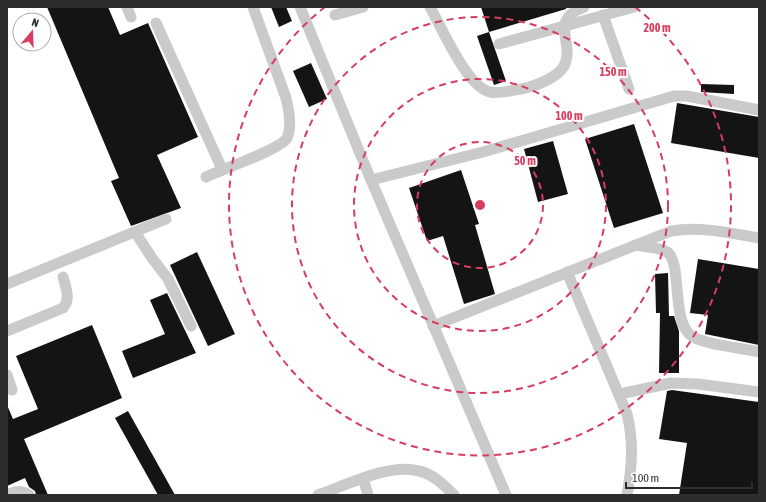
<svg xmlns="http://www.w3.org/2000/svg" width="766" height="502" font-family="'Asap Condensed',sans-serif">
<rect width="100%" height="100%" fill="#fff"/>
<g fill="#141414">
<polygon points="47,7 108,7 120,35 148,23 198,137 157,155 181,208 131,226 111,181 119,178"/>
<polygon points="271,7 286,7 292,21 279,27"/>
<polygon points="481,7 566,7 566,9 489,32"/>
<polygon points="489,32 506,81 494,85 477,36"/>
<polygon points="311,63 327,99 309,107 293,71"/>
<polygon points="701,84 734,85 734,94 701,92"/>
<polygon points="677,103 759,117 759,158 671,143"/>
<polygon points="634,124 663,213 614,228 585,139"/>
<polygon points="553,141 568,194 538,202 524,149"/>
<polygon points="461,170 479,224 475,225 495,294 464,304 443,236 427,241 409,188"/>
<polygon points="197,252 235,334 208,346 170,265"/>
<polygon points="698,259 759,269 759,345 705,334 708,315 690,313"/>
<polygon points="668,273 669,316 674,316 679,331 679,373 659,373 660,313 656,313 655,274"/>
<polygon points="167,293 196,353 133,378 122,351 165,334 150,300"/>
<polygon points="92,325 122,398 24,439 48,495 36,495 35,491 29,487 25,478 7,486 7,405 13,419 38,409 16,356"/>
<polygon points="672,390 759,402 759,495 679,495 687,443 659,439 667,391"/>
<polygon points="128,411 175,495 158,495 115,418"/>
</g>
<g fill="none" stroke-linecap="round" stroke-linejoin="round">
<g stroke="#cacaca" stroke-width="11">
<polyline points="127,7 131,17"/>
<polyline points="300,7 371,180 506,495"/>
<path d="M430,7C442,28 467,87 490,92C501,94 514,90 526,88C538,85 558,77 564,66C576,43 547,21 584,7"/>
<polyline points="335,15 363,7"/>
<polyline points="603,15 629,89"/>
<polyline points="156,23 222,169"/>
<polyline points="499,44 634,7"/>
<path d="M206,177C222,169 280,150 287,138C292,127 289,110 286,98L253,7"/>
<polyline points="371,180 483,152 674,96 687,96 759,110"/>
<polyline points="135,232 152,258 168,279 191,326"/>
<path d="M635,245C644,247 659,247 667,252C683,262 670,324 693,337C707,345 742,348 759,352"/>
<path d="M567,272L627,414C634,442 632,467 627,495"/>
<polyline points="7,284 166,219"/>
<path d="M433,326L671,231C700,226 730,233 759,238"/>
<path d="M7,331L63,308C71,299 66,288 63,277"/>
<polyline points="7,375 12,390"/>
<polyline points="620,394 671,383 698,384 759,392"/>
<polyline points="363,478 368,495"/>
<path d="M7,495C15,491 21,490 29,495"/>
<path d="M318,495C347,485 389,463 419,471C433,474 444,485 454,495"/>
</g>
</g>
<g fill="none" stroke="#d63d5f" stroke-width="2" stroke-dasharray="7 5">
<circle cx="480" cy="205" r="63"/>
<circle cx="480" cy="205" r="126"/>
<circle cx="480" cy="205" r="188"/>
<path d="M635 7A251 251 0 1 1 325 7"/>
</g>
<circle cx="480" cy="205" r="6" fill="#d63d5f" stroke="#fff" stroke-width="2"/>
<g font-size="12" text-anchor="middle" font-weight="bold" fill="#d63d5f" stroke="#fff" stroke-width="4" stroke-linejoin="round" paint-order="stroke">
<text x="657" y="32">200 m</text>
<text x="613" y="76">150 m</text>
<text x="569" y="120">100 m</text>
<text x="525" y="165">50 m</text>
</g>
<rect width="766" height="502" fill="none" stroke="#2d2d2d" stroke-width="16"/>
<g transform="translate(32 32) rotate(19)"><circle r="19" fill="#ffffff" stroke="#ababab"/>
<path d="M0-3L7 15L0 10L-7 15Z" fill="#d63d5f"/>
<text y="-6" font-size="11" font-weight="bold" text-anchor="middle" fill="#2d2d2d">N</text>
</g>
<path d="M626 482v6h126v-6" fill="none" stroke="#2d2d2d" stroke-width="2"/>
<text x="632" y="482" font-size="12" fill="#2d2d2d" stroke="#ffffff" stroke-width="3" paint-order="stroke">100 m</text>
</svg>
